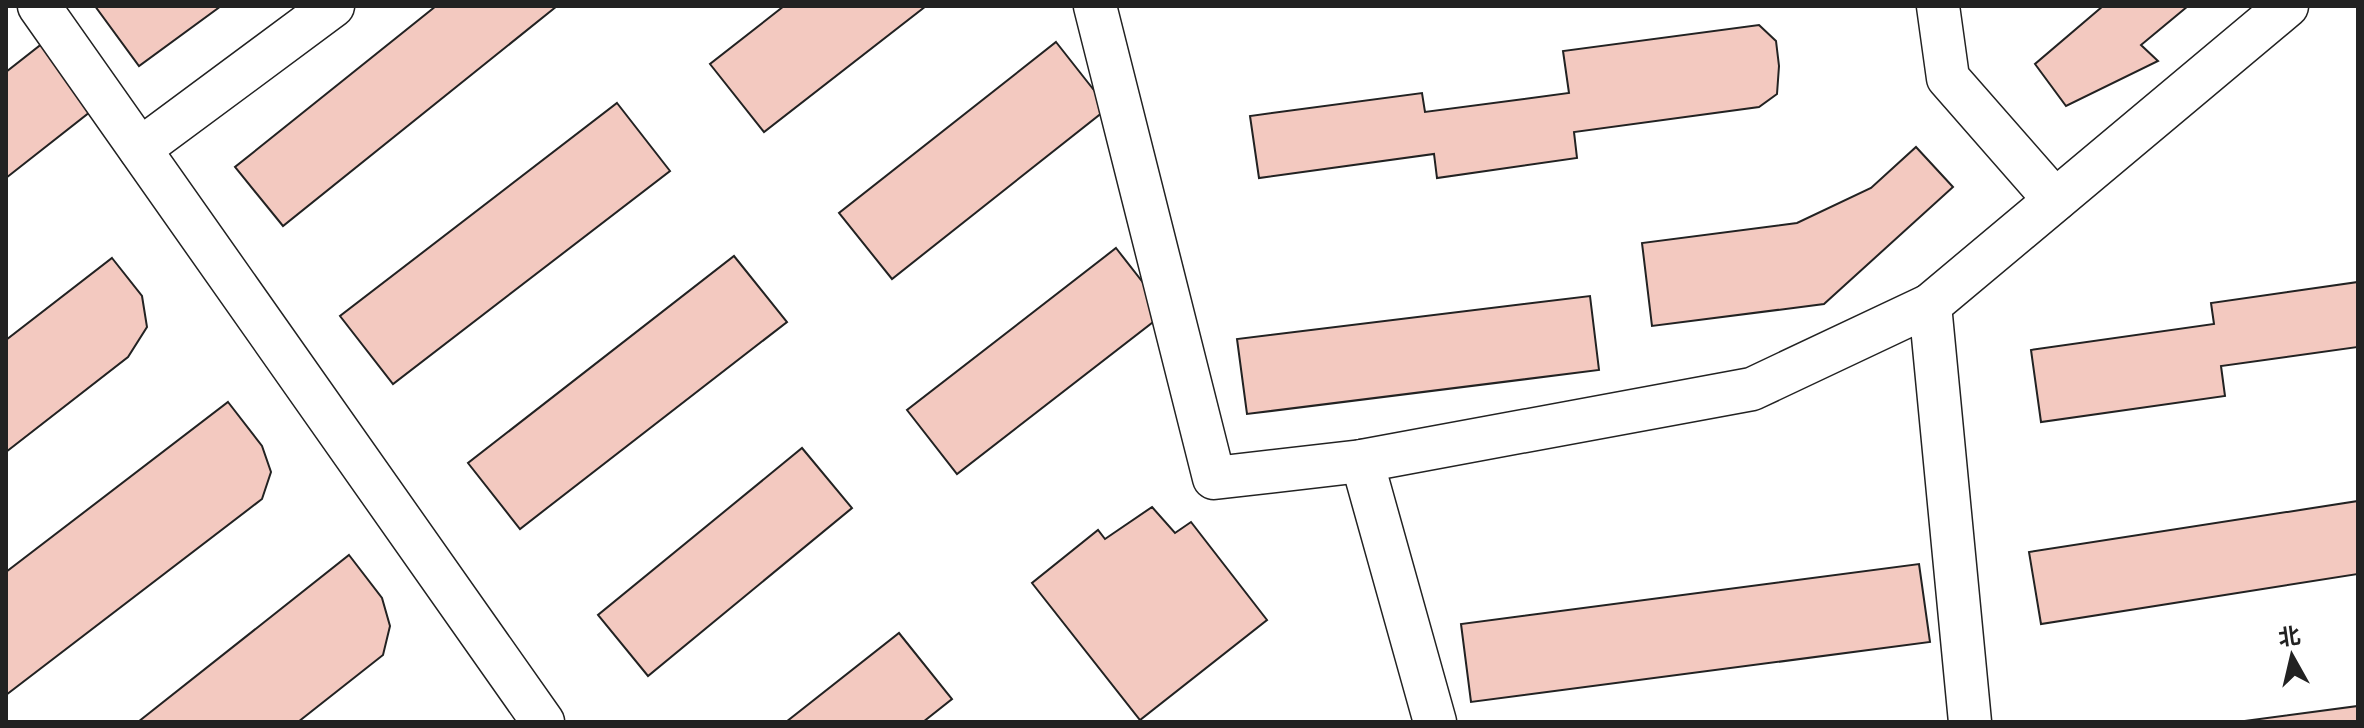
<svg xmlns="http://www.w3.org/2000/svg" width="2364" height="728" font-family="Manrope,'Noto Sans SC',sans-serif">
<rect width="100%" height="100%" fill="#fff"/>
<g fill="#f3c9c0" stroke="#222" stroke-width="2">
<polygon points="95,6 221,6 139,66"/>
<polygon points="436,6 557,6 283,226 235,167"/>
<polygon points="784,6 926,6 764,132 710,64"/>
<polygon points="2103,6 2188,6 2141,45 2158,61 2066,106 2035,64"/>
<polygon points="1759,25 1776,41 1779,66 1777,94 1759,107 1574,132 1577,158 1437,178 1434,154 1259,178 1250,116 1422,93 1425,112 1569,93 1563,51"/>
<polygon points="1056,42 1108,108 892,279 839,213"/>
<polygon points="43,43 95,108 6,178 6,72"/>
<polygon points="617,103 670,171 393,384 340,316"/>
<polygon points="1916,147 1953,187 1824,304 1652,326 1642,243 1797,223 1871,188"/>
<polygon points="1116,248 1166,312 957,474 907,410"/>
<polygon points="734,256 787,322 520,529 468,463"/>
<polygon points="112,258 142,296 147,327 128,357 6,452 6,340"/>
<polygon points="2358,282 2358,347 2221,366 2225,396 2041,422 2031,350 2214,324 2211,303"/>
<polygon points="1590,296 1599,370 1247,414 1237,339"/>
<polygon points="228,402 262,446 271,472 262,499 6,695 6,572"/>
<polygon points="802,448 852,508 648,676 598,615"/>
<polygon points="2358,501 2358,574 2041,624 2029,552"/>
<polygon points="1152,507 1175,533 1191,522 1267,620 1140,720 1032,583 1098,530 1105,539"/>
<polygon points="349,555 382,598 390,626 383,655 298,722 138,722"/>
<polygon points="1919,564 1930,642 1471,702 1461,624"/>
<polygon points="899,633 952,699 923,722 786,722"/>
<polygon points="2358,706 2358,722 2237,722"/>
</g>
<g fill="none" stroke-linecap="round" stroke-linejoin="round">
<defs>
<g id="minor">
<polyline points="39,6 543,722"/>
<polyline points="1095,6 1214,478 1362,461 1752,389 1930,305"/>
<polyline points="1938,6 1948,78 2055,200"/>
<polyline points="140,149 333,6"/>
<polyline points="1362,461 1435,722"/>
<polyline points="1970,722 1930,305 2287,6"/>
</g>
</defs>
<use href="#minor" stroke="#222" stroke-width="45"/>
<use href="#minor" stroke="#fff" stroke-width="42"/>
</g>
<rect width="2364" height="728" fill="none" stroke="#222222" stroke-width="16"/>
<g transform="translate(2292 656) rotate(352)" stroke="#ffffff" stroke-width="6" paint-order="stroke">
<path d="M0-6L14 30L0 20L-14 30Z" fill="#222222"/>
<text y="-12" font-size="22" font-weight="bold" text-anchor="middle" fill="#222222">北</text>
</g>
</svg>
